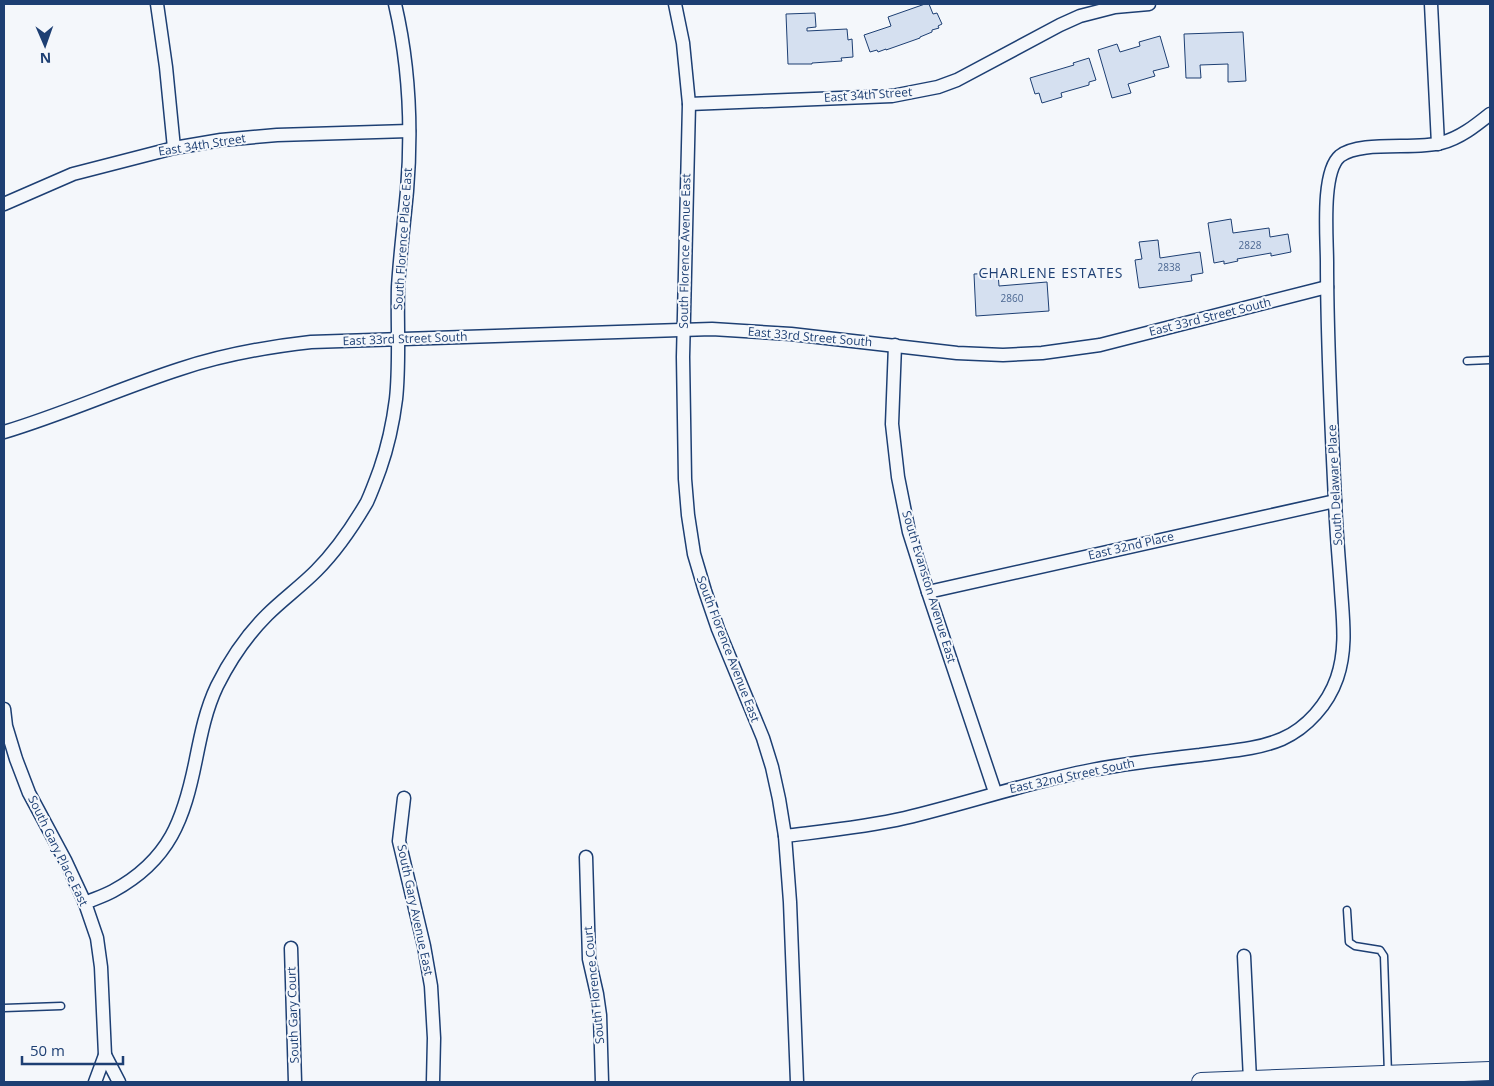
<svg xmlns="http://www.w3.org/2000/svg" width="1494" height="1086" font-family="'Open Sans',sans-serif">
<rect width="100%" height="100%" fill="#f4f7fb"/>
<g fill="#d5e0f0" stroke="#1d3f73">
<polygon points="925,4 929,4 933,14 937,13 942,24 938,26 939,28 932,30 932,32 920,37 920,38 886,50 886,49 878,52 877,50 870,52 864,35 891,26 888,17"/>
<polygon points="815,13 816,27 807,28 807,31 847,29 848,40 852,39 853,57 841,58 842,61 812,63 812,64 788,64 786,14"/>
<polygon points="1243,32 1246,81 1228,82 1228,64 1200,65 1201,78 1186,78 1184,34"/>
<polygon points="1160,36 1169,67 1153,71 1155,76 1128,84 1131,93 1112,98 1098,50 1117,44 1120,52 1140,46 1139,42"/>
<polygon points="1089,58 1096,80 1089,82 1089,85 1061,93 1062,97 1042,103 1039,93 1035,94 1030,78 1074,65 1073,63"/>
<polygon points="1231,219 1233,233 1269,228 1270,237 1288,234 1291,252 1271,256 1271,253 1237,259 1238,261 1224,264 1224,261 1214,263 1208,223"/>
<polygon points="1158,240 1160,258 1200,252 1203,273 1191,275 1192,281 1139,288 1135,260 1142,259 1139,242"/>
<polygon points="998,273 999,286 1047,282 1049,311 976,316 974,274"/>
</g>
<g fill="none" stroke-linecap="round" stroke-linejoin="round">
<defs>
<g id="service">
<polyline points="1467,361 1490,360"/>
<polyline points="1347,910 1349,942 1355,946 1380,950 1384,956 1388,1074"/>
<polyline points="4,1008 61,1006"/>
</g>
<g id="minor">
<polyline points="157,4 166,67 174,148"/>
<polyline points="675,4 683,43 689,104 683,357 685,479 688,515 694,554 705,591 718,629 763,738 772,767 779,799 785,836 790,902 797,1082"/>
<polyline points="1431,4 1438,144"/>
<polyline points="689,104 892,96 938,87 957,80 1060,25 1080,16 1115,7 1149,4"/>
<polyline points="4,204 73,174 174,148 221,140 277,135 409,131"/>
<polyline points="895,345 892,424 898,477 909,532 928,592 995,792"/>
<path d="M4,432C64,414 121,388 180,369C222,355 266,347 311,342L712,329L791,334L957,353L1003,355L1042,353L1100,345L1327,287"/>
<polyline points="928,592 1335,501"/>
<polyline points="4,709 6,726 16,759 29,793 65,860 85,903 97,938 101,967 105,1055 95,1082"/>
<polyline points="404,798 399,841 424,946 431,986 434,1038 433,1082"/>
<path d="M785,836C825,831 866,827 905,818C968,803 1029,782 1092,770C1128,763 1164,759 1200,755C1227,751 1256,750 1282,739C1307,728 1328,704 1337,678C1347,649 1343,620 1341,590C1339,560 1336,530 1335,500C1331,421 1327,341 1327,262C1327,238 1321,172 1340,156C1360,140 1415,150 1441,143C1460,138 1475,126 1490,114"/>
<polyline points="586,857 589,959 597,994 600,1015 602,1082"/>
<path d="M85,903C94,899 104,896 113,891C170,860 184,819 196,759C201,734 206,709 217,686C230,660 246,636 267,615C282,600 300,587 316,571C336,551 353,526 367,502C372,491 376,480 380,469C388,446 393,423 396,399C400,362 397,324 398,287C400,255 404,223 407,191C412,130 409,64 395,4"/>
<polyline points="291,948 295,1082"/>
<polyline points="1244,956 1250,1080"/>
<polyline points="105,1055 119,1082"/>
</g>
<polyline id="secondary" points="1201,1082 1490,1071"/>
</defs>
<use href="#service" stroke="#1d3f73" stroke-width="9"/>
<use href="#minor" stroke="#1d3f73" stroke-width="15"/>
<use href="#secondary" stroke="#1d3f73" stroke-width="20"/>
<use href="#service" stroke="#f4f7fb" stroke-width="6"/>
<use href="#minor" stroke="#f4f7fb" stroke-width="12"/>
<use href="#secondary" stroke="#f4f7fb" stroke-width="18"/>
</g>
<g text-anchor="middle" stroke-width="4" stroke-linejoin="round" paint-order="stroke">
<g font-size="10" fill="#4b6792">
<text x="1250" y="249">2828</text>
<text x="1169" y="271">2838</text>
<text x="1012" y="302">2860</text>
</g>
<g font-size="12" fill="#1d3f73" stroke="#f4f7fb">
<text transform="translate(868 95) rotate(-4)" y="4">East 34th Street</text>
<text transform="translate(202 145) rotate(-9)" y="4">East 34th Street</text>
<text transform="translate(403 239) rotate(-86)" y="4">South Florence Place East</text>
<text transform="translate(685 251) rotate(-89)" y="4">South Florence Avenue East</text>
<text transform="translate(1210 317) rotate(-14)" y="4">East 33rd Street South</text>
<text transform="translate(810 337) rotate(5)" y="4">East 33rd Street South</text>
<text transform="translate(405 339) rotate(-2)" y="4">East 33rd Street South</text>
<text transform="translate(1335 485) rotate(-93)" y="4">South Delaware Place</text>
<text transform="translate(1131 546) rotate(-13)" y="4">East 32nd Place</text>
<text transform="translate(929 587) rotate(73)" y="4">South Evanston Avenue East</text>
<text transform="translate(728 649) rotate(69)" y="4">South Florence Avenue East</text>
<text transform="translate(1072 776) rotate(-12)" y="4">East 32nd Street South</text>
<text transform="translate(58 851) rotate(64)" y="4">South Gary Place East</text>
<text transform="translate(415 910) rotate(78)" y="4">South Gary Avenue East</text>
<text transform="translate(594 985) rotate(-96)" y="4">South Florence Court</text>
<text transform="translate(293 1015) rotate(-92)" y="4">South Gary Court</text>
</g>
<g font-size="14" letter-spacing="1" fill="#1d3f73" stroke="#f4f7fb">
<text x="1051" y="278">CHARLENE ESTATES</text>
</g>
</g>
<rect width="1494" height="1086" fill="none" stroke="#1d3f73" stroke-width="10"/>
<g transform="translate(45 45) rotate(178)" stroke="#f4f7fb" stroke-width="4" paint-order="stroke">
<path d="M0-4L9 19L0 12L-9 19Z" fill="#1d3f73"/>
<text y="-8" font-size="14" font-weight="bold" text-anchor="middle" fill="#1d3f73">N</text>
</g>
<path d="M22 1056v8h101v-8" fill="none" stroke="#1d3f73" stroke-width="2.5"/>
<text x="30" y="1056" font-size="15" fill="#1d3f73" stroke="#f4f7fb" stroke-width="4" paint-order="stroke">50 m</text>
</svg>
